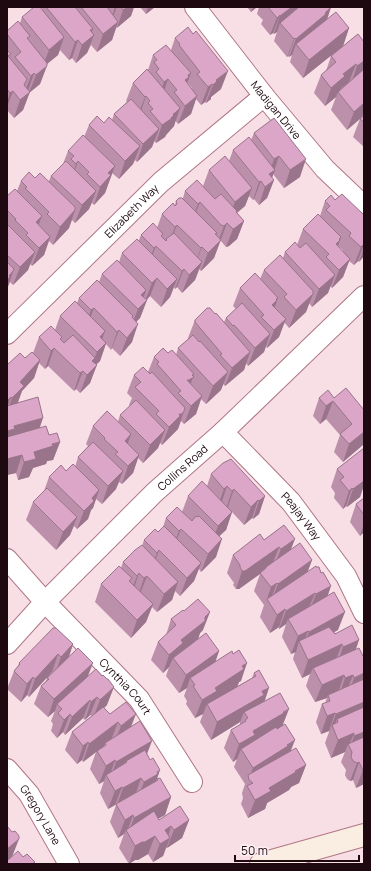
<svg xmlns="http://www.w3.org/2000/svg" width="371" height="871" font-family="Manrope,sans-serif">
<rect width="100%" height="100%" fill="#f8dee5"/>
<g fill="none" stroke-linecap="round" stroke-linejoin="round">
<defs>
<g id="street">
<path id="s1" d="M195,7L264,96L325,169L364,206"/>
<path id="s2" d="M7,334L161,182L264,96"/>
<path id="s3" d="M223,432L291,502L346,576L364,613"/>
<path id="s4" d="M7,559L45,602L139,699L192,782"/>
<path id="s5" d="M7,644L45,602L155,492L223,432L364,296"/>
<path id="s6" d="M7,769L29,794L69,864"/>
</g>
<polyline id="secondary" points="261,864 364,835"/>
</defs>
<use href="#street" stroke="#b07687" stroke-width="22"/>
<use href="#secondary" stroke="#b07687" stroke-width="24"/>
<use href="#street" stroke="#fff" stroke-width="20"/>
<use href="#secondary" stroke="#faede2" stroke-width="22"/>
</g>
<g fill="#bc8fab" fill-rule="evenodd">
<polygon points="43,7 134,7 131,16 116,28 112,40 97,52 91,45 87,53 76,63 72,58 69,60 60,50 58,55 47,64 40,84 29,93 23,110 14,118 7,110 7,31 20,23 22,17 42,9"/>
<polygon points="140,7 155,7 146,14"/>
<polygon points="247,7 257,7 251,12"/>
<polygon points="259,7 331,7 327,20 349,28 343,46 303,78 290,62 292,55 289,57 288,56 287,57 274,41 277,32 274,34 273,33 270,35 261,24 263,20 257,14"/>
<polygon points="358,34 364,69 364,111 362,116 364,114 364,147 353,137 360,119 347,130 331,110 336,97 325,106 314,93 321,75 326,71 331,56"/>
<path d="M175,38L221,89L211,97V99L206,103L205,102L201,105L196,99L191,114L178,124L175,120L174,126L166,135L165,137L156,143L154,141L152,147L137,162L135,160L133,164L119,179L112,173L105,193L94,205L92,203L89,209L75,223L72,220L69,228L53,245L49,241L44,255L32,266L30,264L28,270L13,285L10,282L7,289V196L17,191L21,181L35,178L49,181L51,176L63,164L68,151L84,137L89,125L104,123L112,120L114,114L127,102L126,101L133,83L148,70L153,55L171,50ZM187,82L192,88V89L187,83Z"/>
<polygon points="274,118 300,177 284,188 273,174 272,178 274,180 267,198 259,205 254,199 253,200 249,196 245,206 237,213 244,221 237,239 229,246 226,247 221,241 220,242 214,258 201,271 199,269 195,280 182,293 177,287 175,289 174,287 170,297 161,307 150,296 147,300 140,318 136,322 132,342 120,356 112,348 111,350 106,344 100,361 96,365 90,383 80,393 76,389 74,391 48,366 45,369 39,363 34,378 22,391 18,403 40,428 49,435 60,442 53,460 47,461 46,464 33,468 29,477 18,480 16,473 7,475 7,365 25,358 33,353 39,337 55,330 60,316 77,303 79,298 99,282 102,274 119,262 122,253 139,240 141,235 157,228 162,214 175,205 176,201 183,198 185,191 203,186 209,170 229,161 233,150 251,140 254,133"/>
<path d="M335,200L364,215V256L359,262L358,261L354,265L349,261L343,277L332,288L330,286L328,293L312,307L309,303L306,312L289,328L284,322L279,337L267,348L266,346L264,352L248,366L246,363L244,370L225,386L223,384L221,390L206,404L201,399L196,414L184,424L181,421L178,429L162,445L160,443L158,448L143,463L138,458L133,473L122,484L119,482L116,489L102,504L96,499L93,508L91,510L88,519L77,529L74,526L70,535L56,550L26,520L33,502L44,491L49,477L66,471L75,467L78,457L88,446L86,444L93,426L118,422L120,415L130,406L129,405L132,398L127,393L134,375L148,372L154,357L168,353L176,355L178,348L188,339V338L195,320L215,314L224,322L226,318L236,309L233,306L240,288L260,279L264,270L283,258L285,252L297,245L303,229L320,216L325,201ZM338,246L343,250V251L338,247Z"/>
<polygon points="319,398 334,398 364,410 364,444 343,462 334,452 340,435 326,419 320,424 313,416"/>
<polygon points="337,469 363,488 360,497 347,507 346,506 343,509 334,498 335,493 331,487"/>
<polygon points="211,474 265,496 259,514 253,519 252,518 244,525 232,512 226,530 219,536 216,557 201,572 199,569 194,581 180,596 175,591 172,600 157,612 152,607 146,622 131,638 95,602 101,584 121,568 123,562 142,546 144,540 158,532 163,527 166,518 182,512 188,496 207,486"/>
<polygon points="364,498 364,532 360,536 350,522 356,504"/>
<polygon points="264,540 291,549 312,560 308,571 327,596 338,630 334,632 356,649 364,784 356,788 353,780 350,781 347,779 345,775 346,770 341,762 345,752 331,758 325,743 329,732 329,731 321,734 316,722 322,704 325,703 327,698 315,702 306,686 310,674 302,678 293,659 295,652 291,654 282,637 286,624 279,629 279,627 270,633 260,617 264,605 254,591 260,574 239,589 236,589 233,585 234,583 227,573 233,555"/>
<polygon points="171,619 203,630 200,633 198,639 191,644 219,651 215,661 241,681 239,682 237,687 252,678 254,673 259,670 264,701 283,725 291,751 306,765 299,783 291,787 289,790 267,803 265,809 248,818 241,804 243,798 242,793 245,784 234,767 237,759 233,762 224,748 231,730 240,725 240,722 211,740 200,722 203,714 195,718 186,704 187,701 184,696 187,688 179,693 166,676 169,667 163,673 151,660 158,642 166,635"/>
<polygon points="73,644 69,657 88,677 107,705 104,708 110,714 131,727 147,754 156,781 157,779 171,797 165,815 158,818 159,820 189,820 182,838 167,848 166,847 163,856 153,862 148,854 138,860 135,860 129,864 119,848 124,834 118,838 110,822 116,805 115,805 108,809 100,793 104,781 99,784 90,769 96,752 83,762 82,760 77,764 65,750 72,732 92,716 90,715 85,720 83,718 65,735 63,732 57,738 51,731 53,724 51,721 55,711 48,717 34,704 41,686 46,681 47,678 53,673 52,672 29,697 27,695 21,702 7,689 14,671 18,666 19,663"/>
</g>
<g fill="#99748b">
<polygon points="115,7 117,7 111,21 110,23"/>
<polygon points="127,7 134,7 131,16 117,28 123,10"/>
<polygon points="148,7 155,7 146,14"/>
<polygon points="253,7 257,7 251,12"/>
<polygon points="288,7 299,7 280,23 277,32 274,34 280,16"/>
<polygon points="331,7 325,25 296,44 292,55 289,57 296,39"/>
<polygon points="280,15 273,33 270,35 277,18"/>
<polygon points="118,22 112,40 97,52 103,34"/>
<polygon points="349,28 343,46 303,78 309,60"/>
<polygon points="93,29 88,40 94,35 87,53 76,63 82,45 90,30"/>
<polygon points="64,37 58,55 42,68 49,50"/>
<polygon points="295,38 288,56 287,57 294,39"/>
<polygon points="78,40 72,58 69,60 75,42"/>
<polygon points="364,57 364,69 351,84 357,66"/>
<polygon points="356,64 349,82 341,88 339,94 338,92 336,97 325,106 331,88 343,74"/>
<polygon points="47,66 40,84 29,93 36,75"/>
<polygon points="228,71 221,89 211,97 211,99 206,103 213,85 216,80"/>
<polygon points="34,73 28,91 24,94 31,76"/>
<polygon points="191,73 184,91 185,80"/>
<polygon points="168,79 162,97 158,100 164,82"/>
<polygon points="212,84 205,102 201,105 208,87"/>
<polygon points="13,91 7,107 7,103 10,93"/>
<polygon points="30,92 23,110 14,118 20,100"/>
<polygon points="146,96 140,114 138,115 145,97"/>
<polygon points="197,96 191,114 178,124 185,106"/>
<polygon points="364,101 364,111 362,117 347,130 354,112"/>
<polygon points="180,108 174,126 166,135 165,137 156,143 162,125 173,114"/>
<polygon points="159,129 152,147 137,162 143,144"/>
<polygon points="140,146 133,164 119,179 125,161"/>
<polygon points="279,156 274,171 275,170 270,183 274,180 267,198 259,205 274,159"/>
<polygon points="306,159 300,177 284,188 290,170"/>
<polygon points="78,161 72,179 70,182 76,164"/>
<polygon points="115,166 105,193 94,205 100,187 108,173"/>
<polygon points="261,181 254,199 253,200 259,182"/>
<polygon points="252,188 245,206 228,220 235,202"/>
<polygon points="96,191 89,209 75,223 82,205"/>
<polygon points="200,202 193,220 191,222 198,204"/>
<polygon points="75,210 69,228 53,245 60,227"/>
<polygon points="42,216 35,234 29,240 36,222"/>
<polygon points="244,221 237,239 229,246 226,247 233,229"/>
<polygon points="227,223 214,258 201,271 215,234 217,233 210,250 218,242 224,226"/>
<polygon points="177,225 170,243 168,245 175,227"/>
<polygon points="50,237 44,255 32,266 39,248"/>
<polygon points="341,237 335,255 336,244"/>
<polygon points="364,244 358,261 354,265 361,247"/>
<polygon points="156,246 149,264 147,266 154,248"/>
<polygon points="202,247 195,265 194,266 201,248"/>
<polygon points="364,248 364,256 359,262"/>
<polygon points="35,252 28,270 13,285 20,267"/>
<polygon points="350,259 343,277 332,288 339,270"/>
<polygon points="202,262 195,280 182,293 189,275"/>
<polygon points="14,269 7,289 7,280 9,276"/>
<polygon points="184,269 177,287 175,289 182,271"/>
<polygon points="335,275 328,293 312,307 319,289"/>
<polygon points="157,278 150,296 145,301 152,283"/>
<polygon points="177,279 170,297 161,307 167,289"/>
<polygon points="146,290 141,306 147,300 140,318 131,327 138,309 141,295"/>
<polygon points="313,294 306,312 289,328 296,310"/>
<polygon points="278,298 271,318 272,305"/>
<polygon points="94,308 87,326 85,328 91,310"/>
<polygon points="286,319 279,337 267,348 274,330"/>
<polygon points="138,324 132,342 120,356 127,338"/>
<polygon points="119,330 112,348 111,350 117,332"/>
<polygon points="105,331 99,349 100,337"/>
<polygon points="270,334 264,352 248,366 255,348"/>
<polygon points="106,343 100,361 91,369 97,365 90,383 80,393 92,361 94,359 97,352"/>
<polygon points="54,348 48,366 45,369 51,351"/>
<polygon points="250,352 244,370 225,386 232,368"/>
<polygon points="40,360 34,378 22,391 17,404 7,412 12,398 20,382"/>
<polygon points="83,371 76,389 74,391 80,373"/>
<polygon points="228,372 221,390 206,404 213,386"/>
<polygon points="194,374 187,395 183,398 187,380"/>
<polygon points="202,396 196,414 184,424 191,406"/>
<polygon points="11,397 7,408 7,402 8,400"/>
<polygon points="333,401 326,419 320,424 326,406"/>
<polygon points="184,411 178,429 162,445 169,427 179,414"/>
<polygon points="43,418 37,436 7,448 7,431 14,426"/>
<polygon points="165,430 158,448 143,463 150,445"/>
<polygon points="364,432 364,444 343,462 349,444"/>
<polygon points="131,434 125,452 125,441"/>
<polygon points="60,442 53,460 47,461 46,464 33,468 29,477 18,480 24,462 34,452 52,444"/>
<polygon points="22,455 16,473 7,475 7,459"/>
<polygon points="139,455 133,473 122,484 128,466"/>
<polygon points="123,471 116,489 102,504 108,486"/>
<polygon points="364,474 364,487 363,488 360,497 347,507 353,489"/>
<polygon points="227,486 221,504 218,506 224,489"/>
<polygon points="352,488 346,506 343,509 349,491"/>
<polygon points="234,489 228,507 226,509 232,491"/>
<polygon points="99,490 93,508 91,510 88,519 77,529 84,511 92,498"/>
<polygon points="265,496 259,514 253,519 259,501"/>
<polygon points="258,500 252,518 244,525 251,507"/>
<polygon points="232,512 226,530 211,544 218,526"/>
<polygon points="77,517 70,535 56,550 63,532"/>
<polygon points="364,523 364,532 360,536"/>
<polygon points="181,529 174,547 172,549 179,531"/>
<polygon points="222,539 216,557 201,572 208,554"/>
<polygon points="295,539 288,557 274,567 281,549"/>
<polygon points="279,547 272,565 266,568 266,567 264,571 239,589 236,589 242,571"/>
<polygon points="159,550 153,568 150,571 157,553"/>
<polygon points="312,560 305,578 271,602 278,584"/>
<polygon points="201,563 194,581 180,596 187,578"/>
<polygon points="139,573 133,591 130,594 137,576"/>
<polygon points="147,576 140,594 138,596 144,578"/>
<polygon points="178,582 172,600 157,612 164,594"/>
<polygon points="277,583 270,601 267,599 271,587"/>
<polygon points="331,586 325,604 309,612 316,594"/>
<polygon points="315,593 308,610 288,619 286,624 279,629 286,611"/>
<polygon points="153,604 146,622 131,638 137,620"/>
<polygon points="285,609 279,627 270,633 277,615"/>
<polygon points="210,612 203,630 200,633 198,639 179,654 173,658 169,667 163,673 169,655 181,640"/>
<polygon points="345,612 338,630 303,649 303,648 309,632"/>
<polygon points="308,631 302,647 299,641 296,652 291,654 298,636"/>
<polygon points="359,640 353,658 337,665 343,647"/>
<polygon points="73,644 67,662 55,675 61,657"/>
<polygon points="342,644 335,662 313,668 310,674 302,678 308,660"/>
<polygon points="219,651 213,669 190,678 187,688 179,693 186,675"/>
<polygon points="58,654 52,672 29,697 35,679"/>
<polygon points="93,663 86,681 57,704 55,711 48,717 54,699"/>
<polygon points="247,663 241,681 239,682 237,687 207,704 203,714 195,718 202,700 215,688 242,666"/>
<polygon points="364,673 364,689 348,696 354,678"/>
<polygon points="344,675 338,693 328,695 327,698 315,702 322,685"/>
<polygon points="353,675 346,693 339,696 345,678"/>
<polygon points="33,677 27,695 21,702 27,684"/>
<polygon points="114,687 107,705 93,718 100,700"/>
<polygon points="269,688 263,706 244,712 240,722 211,740 217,722 262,691"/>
<polygon points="97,697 90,715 85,720 91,702"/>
<polygon points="90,700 83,718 65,735 72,717"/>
<polygon points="364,702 364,717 338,722 337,719 333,729 332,725 329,732 336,714"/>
<polygon points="289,709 282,727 241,749 237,759 233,762 239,744 253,731"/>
<polygon points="335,713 329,731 321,734 327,716"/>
<polygon points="70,714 63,732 57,738 64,720"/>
<polygon points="136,714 129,732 114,744 121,726"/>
<polygon points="118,722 111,740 105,743 104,746 83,762 89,744"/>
<polygon points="364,732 364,747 350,748 354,736"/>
<polygon points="354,733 349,746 348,744 345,752 331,758 338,740"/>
<polygon points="295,740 288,758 249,779 253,768"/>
<polygon points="152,741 145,759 127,762 126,761 122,773 110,780 116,762"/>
<polygon points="88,742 82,760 77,764 83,746"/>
<polygon points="115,760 109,778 106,775 104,781 99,784 106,766"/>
<polygon points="359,762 353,780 350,781 357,763"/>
<polygon points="306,765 299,783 291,787 289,790 267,803 265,809 248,818 255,800 269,788 295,771"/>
<polygon points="364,767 364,784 356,788 363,770"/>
<polygon points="160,770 154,788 137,800 144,782"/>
<polygon points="141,778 135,796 117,805 123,788"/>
<polygon points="122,787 115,805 108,809 115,791"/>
<polygon points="171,797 165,815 129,835 128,834 134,818"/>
<polygon points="133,815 127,832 126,830 124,834 118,838 125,820"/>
<polygon points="189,820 182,838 167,848 174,830"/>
<polygon points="171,826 167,840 170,838 163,856 153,862 165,830"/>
<polygon points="155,836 148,854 138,860 135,860 129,864 135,846 142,842"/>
<polygon points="19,839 12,857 7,862 7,849"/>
</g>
<g fill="#dba6c7" stroke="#99748b">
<polygon points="34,7 40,7 64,37 49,50 22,17"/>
<polygon points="46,7 75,7 93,29 90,30 94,35 82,45 78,40 75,42"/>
<polygon points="81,7 107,7 118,22 103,34"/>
<polygon points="121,7 127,7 123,10"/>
<polygon points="268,7 292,7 280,16 280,15 277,18"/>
<polygon points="299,7 331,7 325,13 326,14 296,39 295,38 294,39 280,23"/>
<polygon points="336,12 349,28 309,60 296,44"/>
<polygon points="18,21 30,36 27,38 47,63 47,66 36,75 34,73 31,76 15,57 21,52 7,34 7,31"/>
<polygon points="188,27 193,34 196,31 228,71 216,80 217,81 213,85 212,84 208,87 197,74 200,72 179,45 180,44 175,38"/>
<polygon points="358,34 364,42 364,61 357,66 356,64 343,74 345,76 331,88 321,75 336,62 331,56"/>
<polygon points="166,45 191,73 188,75 189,77 185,80 197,96 185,106 174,92 177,90 168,79 164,82 156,72 159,69 154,62 157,60 153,55"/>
<polygon points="7,50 11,54 8,56 27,79 24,85 30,92 20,100 13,91 10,93 7,89"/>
<polygon points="147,69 180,108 175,113 173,114 174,115 171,118 171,119 162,125 150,111 153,109 148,103 150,101 146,96 145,97 133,83"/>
<polygon points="364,69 364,103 354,112 338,92"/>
<polygon points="131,99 159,129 143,144 114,114"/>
<polygon points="364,114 364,122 360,119"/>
<polygon points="97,116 104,123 109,117 140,146 125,161 89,125"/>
<polygon points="274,118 306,159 290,170 279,156 274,159 254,133"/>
<polygon points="83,135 115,166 108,173 111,175 100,187 87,174 89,172 78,161 76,164 71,159 74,156 68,151"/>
<polygon points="249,137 275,170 269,174 274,180 265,187 261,181 259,182 233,150"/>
<polygon points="225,156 252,188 235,202 209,170"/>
<polygon points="66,161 96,191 82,205 51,176"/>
<polygon points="29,172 35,178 40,173 75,207 75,210 60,227 47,214 49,212 25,188 27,187 21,181"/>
<polygon points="197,180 215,199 221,194 237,211 236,212 244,221 235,228 233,229 227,223 224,226 221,225 200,202 198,204 185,191"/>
<polygon points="15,189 42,216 36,222 50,237 39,248 26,235 28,233 15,220 16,219 7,210 7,196"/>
<polygon points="342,194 364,215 364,244 361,247 349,236 351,233 326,210 330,206 325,201 331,195 335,200"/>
<polygon points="179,198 182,198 217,233 215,234 221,240 208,253 202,247 201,248 177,225 175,227 162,214 173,203 175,206 177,204 176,201"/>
<polygon points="318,214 341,237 339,239 340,240 336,244 350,259 339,270 326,257 329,254 303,229"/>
<polygon points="153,223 163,234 161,236 166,241 167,240 166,239 174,233 202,262 189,275 184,269 182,271 156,246 154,248 141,235"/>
<polygon points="7,224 35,252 20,267 7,255"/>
<polygon points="137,239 177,279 167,289 157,278 152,283 122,253"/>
<polygon points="295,242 300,248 306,243 335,275 319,289 285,252"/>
<polygon points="280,255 313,291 313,294 296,310 284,297 287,294 264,270"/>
<polygon points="117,260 146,290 141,295 147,300 138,309 102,274"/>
<polygon points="7,262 14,269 13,271 9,276 10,277 7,280"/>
<polygon points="255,273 278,298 276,299 277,300 272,305 286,319 274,330 261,317 264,315 240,288"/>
<polygon points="97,280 133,316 132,317 138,324 127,338 119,330 117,332 94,308 91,310 79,298"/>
<polygon points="75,301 105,331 100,337 106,343 97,352 60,316"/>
<polygon points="242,303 270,334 255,348 234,325 233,326 226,318"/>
<polygon points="207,308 210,308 215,314 216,313 250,352 232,368 220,355 222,354 195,322 195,320"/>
<polygon points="51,326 62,337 60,339 64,343 73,335 95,358 92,361 97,365 87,375 83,371 80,373 54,348 51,351 39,337"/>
<polygon points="193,335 199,342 200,341 228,372 213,386 178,348"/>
<polygon points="163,348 168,353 172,350 194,374 192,375 194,377 189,380 187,380 202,396 191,406 178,393 181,391 157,364 159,362 154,357"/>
<polygon points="32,352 40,360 20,382 24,386 12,398 11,397 8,400 7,399 7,365 20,353 25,358"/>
<polygon points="143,367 150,374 152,372 185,408 184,411 182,414 179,414 180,416 169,427 156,414 159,411 135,387 141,382 134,375"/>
<polygon points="346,388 364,410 364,432 349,444 340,434 352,424 333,401 326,406 319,398 328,390 334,398"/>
<polygon points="38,397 43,418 14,426 15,429 7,431 7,406"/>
<polygon points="136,400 165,430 150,445 120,415"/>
<polygon points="107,411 131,434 125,441 139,455 128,466 115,454 118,452 104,439 105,438 93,426"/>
<polygon points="46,426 49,435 57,433 60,442 52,444 53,446 34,452 36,459 24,462 22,455 7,459 7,437"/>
<polygon points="93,442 123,471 108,486 78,457"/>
<polygon points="364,448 364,474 363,475 364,476 364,481 353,489 352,488 349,491 340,480 344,477 337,469"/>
<polygon points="231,459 265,496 259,501 258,500 251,507 234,489 232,491 227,486 224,489 211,474 223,463"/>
<polygon points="73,464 99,490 92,498 94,501 84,511 49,477 61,465 66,471"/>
<polygon points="202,481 232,512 218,526 188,496"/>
<polygon points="47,488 77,517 63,532 33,502"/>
<polygon points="364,498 364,515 356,504"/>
<polygon points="177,507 192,521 196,516 197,517 199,516 222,539 208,554 181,529 179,531 166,518"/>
<polygon points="284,525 295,539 281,549 279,547 245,571 242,571 240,567 240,565 233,555 260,534 264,540"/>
<polygon points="164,526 201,563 187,578 159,550 157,553 144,540 155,529 158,532"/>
<polygon points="300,543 312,560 278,584 277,583 271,587 260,573 266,568 266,567"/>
<polygon points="142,545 178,582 164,594 147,576 144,578 139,573 137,576 123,562 135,550"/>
<polygon points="119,566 132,578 129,581 153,604 137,620 101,584"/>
<polygon points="316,566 316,567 319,567 321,573 323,572 331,586 316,594 315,593 286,611 285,609 277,615 267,599"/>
<polygon points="334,592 345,612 309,632 308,631 298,636 288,619"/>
<polygon points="198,599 210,612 205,617 205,621 181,640 183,643 169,655 158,642 176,625 171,619 183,610 184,611"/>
<polygon points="352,625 359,640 343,647 342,644 308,660 299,641 329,627 335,634"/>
<polygon points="53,628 56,628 73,644 61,657 58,654 35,679 33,677 27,684 14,671 20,664 19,663"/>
<polygon points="206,633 219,651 186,675 173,658"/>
<polygon points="78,648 93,663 54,699 41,686 49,679 47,678"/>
<polygon points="359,648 363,656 364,656 364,673 354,678 353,675 345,678 344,675 322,685 313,668"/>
<polygon points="239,650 247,663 242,666 244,669 215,688 217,691 202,700 193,686 195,685 190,678 232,651 233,654"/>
<polygon points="96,669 102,676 103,675 107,679 108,679 114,687 100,700 97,697 91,702 90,700 72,717 70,714 64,720 58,713 62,709 57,704"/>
<polygon points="259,670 269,688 262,691 264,695 217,722 207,704 256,676 254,673"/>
<polygon points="364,679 364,702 336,714 335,713 327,716 322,704 330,701 328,695"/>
<polygon points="280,693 289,709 283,712 284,713 253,731 255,735 239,744 231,730 246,721 245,720 248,718 244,712"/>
<polygon points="126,702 136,714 121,726 118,722 89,744 88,742 83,746 72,732 103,707 110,714"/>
<polygon points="364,707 364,732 354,736 354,733 338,740 332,725 338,722 337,719"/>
<polygon points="140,721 152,741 116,762 115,760 106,766 97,751 106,745 105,743"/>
<polygon points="285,724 295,740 287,745 288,746 253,768 241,749 276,727 277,729"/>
<polygon points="364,737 364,769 363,770 359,762 357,763 353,761 351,757 352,752 348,744"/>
<polygon points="296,748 306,765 295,771 296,772 269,788 271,791 255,800 247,786 253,783 249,780 248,775"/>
<polygon points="145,750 150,760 153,758 160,770 157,772 158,774 144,782 141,778 123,788 122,787 115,791 106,775 127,762 126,761"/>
<polygon points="160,778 171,797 134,818 133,815 125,820 116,804 158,780 157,779"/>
<polygon points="180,806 189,820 174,830 171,826 165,830 170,838 160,844 155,836 145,842 142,842 135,846 126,830 154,811 159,820"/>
<polygon points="7,826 12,832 15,831 19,836 19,839 7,849"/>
<polygon points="18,851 23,857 27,854 35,862 32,864 7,864 7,861"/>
</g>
<g text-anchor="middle" stroke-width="4" stroke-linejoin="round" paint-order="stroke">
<g font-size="11" fill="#1e0910" stroke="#fdeff2">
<text dy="4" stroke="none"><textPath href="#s1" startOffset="131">Madigan Drive</textPath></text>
<text dy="4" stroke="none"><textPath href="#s2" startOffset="175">Elizabeth Way</textPath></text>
<text dy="4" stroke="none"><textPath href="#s5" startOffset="249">Collins Road</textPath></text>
<text dy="4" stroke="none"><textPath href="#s3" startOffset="115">Peajay Way</textPath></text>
<text dy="4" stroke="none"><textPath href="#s4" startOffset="174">Cynthia Court</textPath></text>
<text dy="4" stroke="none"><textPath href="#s6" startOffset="57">Gregory Lane</textPath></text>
</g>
</g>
<rect width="371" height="871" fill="none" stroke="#1e0910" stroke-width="16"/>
<path d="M235 855v6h124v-6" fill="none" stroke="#1e0910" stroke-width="2"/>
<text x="241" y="855" font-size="12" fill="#1e0910" stroke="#fdeff2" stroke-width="3" paint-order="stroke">50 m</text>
</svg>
